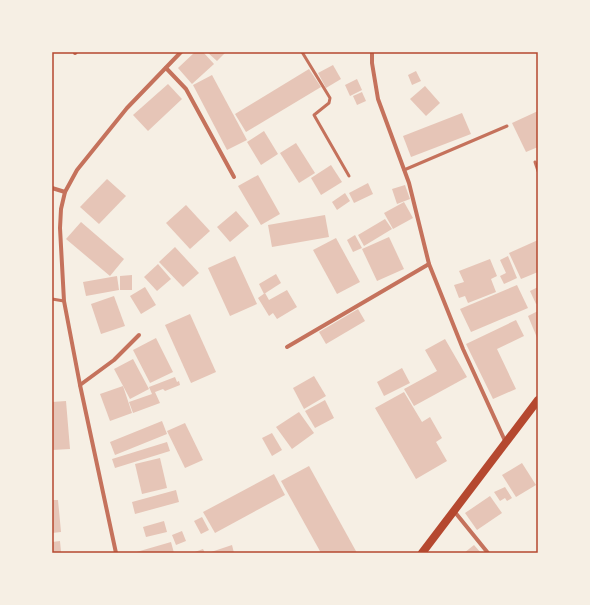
<svg xmlns="http://www.w3.org/2000/svg" width="590" height="605" font-family="'DejaVu Sans',sans-serif">
<rect width="100%" height="100%" fill="#f6efe4"/>
<g fill="#e6c5b7">
<polygon points="195,52 203,52 214,64 192,84 178,68"/>
<polygon points="207,52 226,52 217,61"/>
<polygon points="333,65 341,79 326,88 318,73"/>
<polygon points="309,69 321,87 246,132 235,114"/>
<polygon points="416,71 421,81 412,85 408,75"/>
<polygon points="212,75 247,140 227,150 193,85"/>
<polygon points="357,79 362,90 350,96 345,85"/>
<polygon points="168,84 182,99 148,131 133,115"/>
<polygon points="425,86 440,103 426,116 410,99"/>
<polygon points="362,92 366,101 357,105 353,96"/>
<polygon points="538,111 538,147 526,152 512,123"/>
<polygon points="462,113 471,134 411,157 403,136"/>
<polygon points="264,131 278,154 261,165 247,142"/>
<polygon points="296,143 315,173 299,183 280,153"/>
<polygon points="331,165 342,182 321,195 311,178"/>
<polygon points="258,175 280,214 261,225 238,186"/>
<polygon points="107,179 126,196 99,224 80,207"/>
<polygon points="368,183 373,194 354,203 349,193"/>
<polygon points="405,185 410,199 397,204 392,189"/>
<polygon points="345,193 350,201 337,210 332,202"/>
<polygon points="404,202 413,218 393,229 384,213"/>
<polygon points="186,205 210,231 190,249 166,223"/>
<polygon points="236,211 249,226 230,242 217,227"/>
<polygon points="325,215 329,237 272,247 268,225"/>
<polygon points="385,219 392,229 364,246 358,235"/>
<polygon points="81,222 124,259 110,276 66,239"/>
<polygon points="355,235 362,248 353,252 347,240"/>
<polygon points="389,237 404,269 377,281 362,249"/>
<polygon points="336,238 360,282 337,294 313,250"/>
<polygon points="538,240 538,272 521,279 509,253"/>
<polygon points="175,247 199,273 183,287 159,262"/>
<polygon points="235,256 257,304 230,316 208,268"/>
<polygon points="508,256 517,278 504,284 500,276 506,273 500,260"/>
<polygon points="490,259 497,276 491,279 496,292 468,303 465,296 459,298 454,285 464,282 459,271"/>
<polygon points="158,264 171,279 157,291 144,277"/>
<polygon points="276,274 281,283 264,294 259,284"/>
<polygon points="132,275 132,290 120,290 120,276"/>
<polygon points="117,276 119,290 86,296 83,282"/>
<polygon points="517,285 528,308 471,332 460,309"/>
<polygon points="145,287 156,305 141,314 130,296"/>
<polygon points="538,287 538,303 536,304 530,291"/>
<polygon points="287,290 297,307 277,319 273,313 269,316 258,298 265,293 269,300"/>
<polygon points="114,296 125,326 101,334 91,304"/>
<polygon points="358,309 365,321 326,344 319,332"/>
<polygon points="538,311 538,340 528,316"/>
<polygon points="190,314 216,372 191,383 165,325"/>
<polygon points="516,320 524,336 497,349 516,389 493,399 466,344"/>
<polygon points="156,338 173,372 150,383 133,350"/>
<polygon points="445,339 467,377 414,406 404,389 437,371 425,350"/>
<polygon points="133,359 149,389 130,399 114,369"/>
<polygon points="402,368 410,383 384,396 377,382"/>
<polygon points="314,376 326,396 304,409 293,388"/>
<polygon points="175,377 177,382 179,381 180,385 165,391 163,389 155,392 160,403 133,413 129,402 152,394 149,387"/>
<polygon points="123,386 132,413 110,421 100,394"/>
<polygon points="404,392 422,422 430,417 442,438 436,442 447,461 416,479 375,408"/>
<polygon points="325,400 334,418 315,428 305,411"/>
<polygon points="66,401 70,449 52,450 52,402"/>
<polygon points="299,412 314,433 292,449 276,427"/>
<polygon points="162,421 167,434 115,455 110,442"/>
<polygon points="185,423 203,460 185,468 167,431"/>
<polygon points="272,433 282,450 272,456 262,438"/>
<polygon points="167,442 170,451 115,468 112,459"/>
<polygon points="160,458 167,488 142,494 135,464"/>
<polygon points="522,463 536,485 516,497 502,475"/>
<polygon points="309,466 357,553 321,553 281,481"/>
<polygon points="274,474 285,495 215,533 203,512"/>
<polygon points="505,487 512,498 507,501 505,498 500,501 494,492"/>
<polygon points="176,490 179,502 135,514 132,502"/>
<polygon points="490,496 502,513 477,530 465,513"/>
<polygon points="52,500 58,500 61,532 52,533"/>
<polygon points="202,517 209,530 201,534 194,521"/>
<polygon points="164,521 167,532 146,537 143,527"/>
<polygon points="182,531 186,541 176,545 172,535"/>
<polygon points="60,541 61,552 52,553 52,542"/>
<polygon points="171,542 174,553 133,553"/>
<polygon points="232,545 234,553 211,553 211,552"/>
<polygon points="474,545 481,553 464,553"/>
<polygon points="203,549 205,553 192,553"/>
</g>
<g fill="none" stroke-linecap="round" stroke-linejoin="round">
<g stroke="#c5725c" stroke-width="3">
<polyline points="302,52 330,98 329,103 314,115 349,176"/>
<polyline points="535,162 538,171"/>
<polyline points="404,170 507,126"/>
<polyline points="52,299 64,301"/>
</g>
<g stroke="#c5725c" stroke-width="4">
<polyline points="372,52 372,63 378,99 409,183 429,264 463,349 506,443"/>
<polyline points="75,53 76,52"/>
<polyline points="166,68 186,89 234,177"/>
<polyline points="52,188 65,192"/>
<polyline points="287,347 429,264"/>
<polyline points="80,385 114,360 139,335"/>
<polyline points="454,511 488,553"/>
<polyline points="116,553 80,385 64,301 60,228 61,209 65,192 77,170 127,108 181,52"/>
</g>
<polyline stroke="#b5482f" stroke-width="8" points="422,553 538,400"/>
</g>
<rect width="590" height="605" fill="none" stroke="#f6efe4" stroke-width="106"/>
<rect x="53" y="53" width="484" height="499" fill="none" stroke="#b5482f" stroke-width="1.5"/>
</svg>
